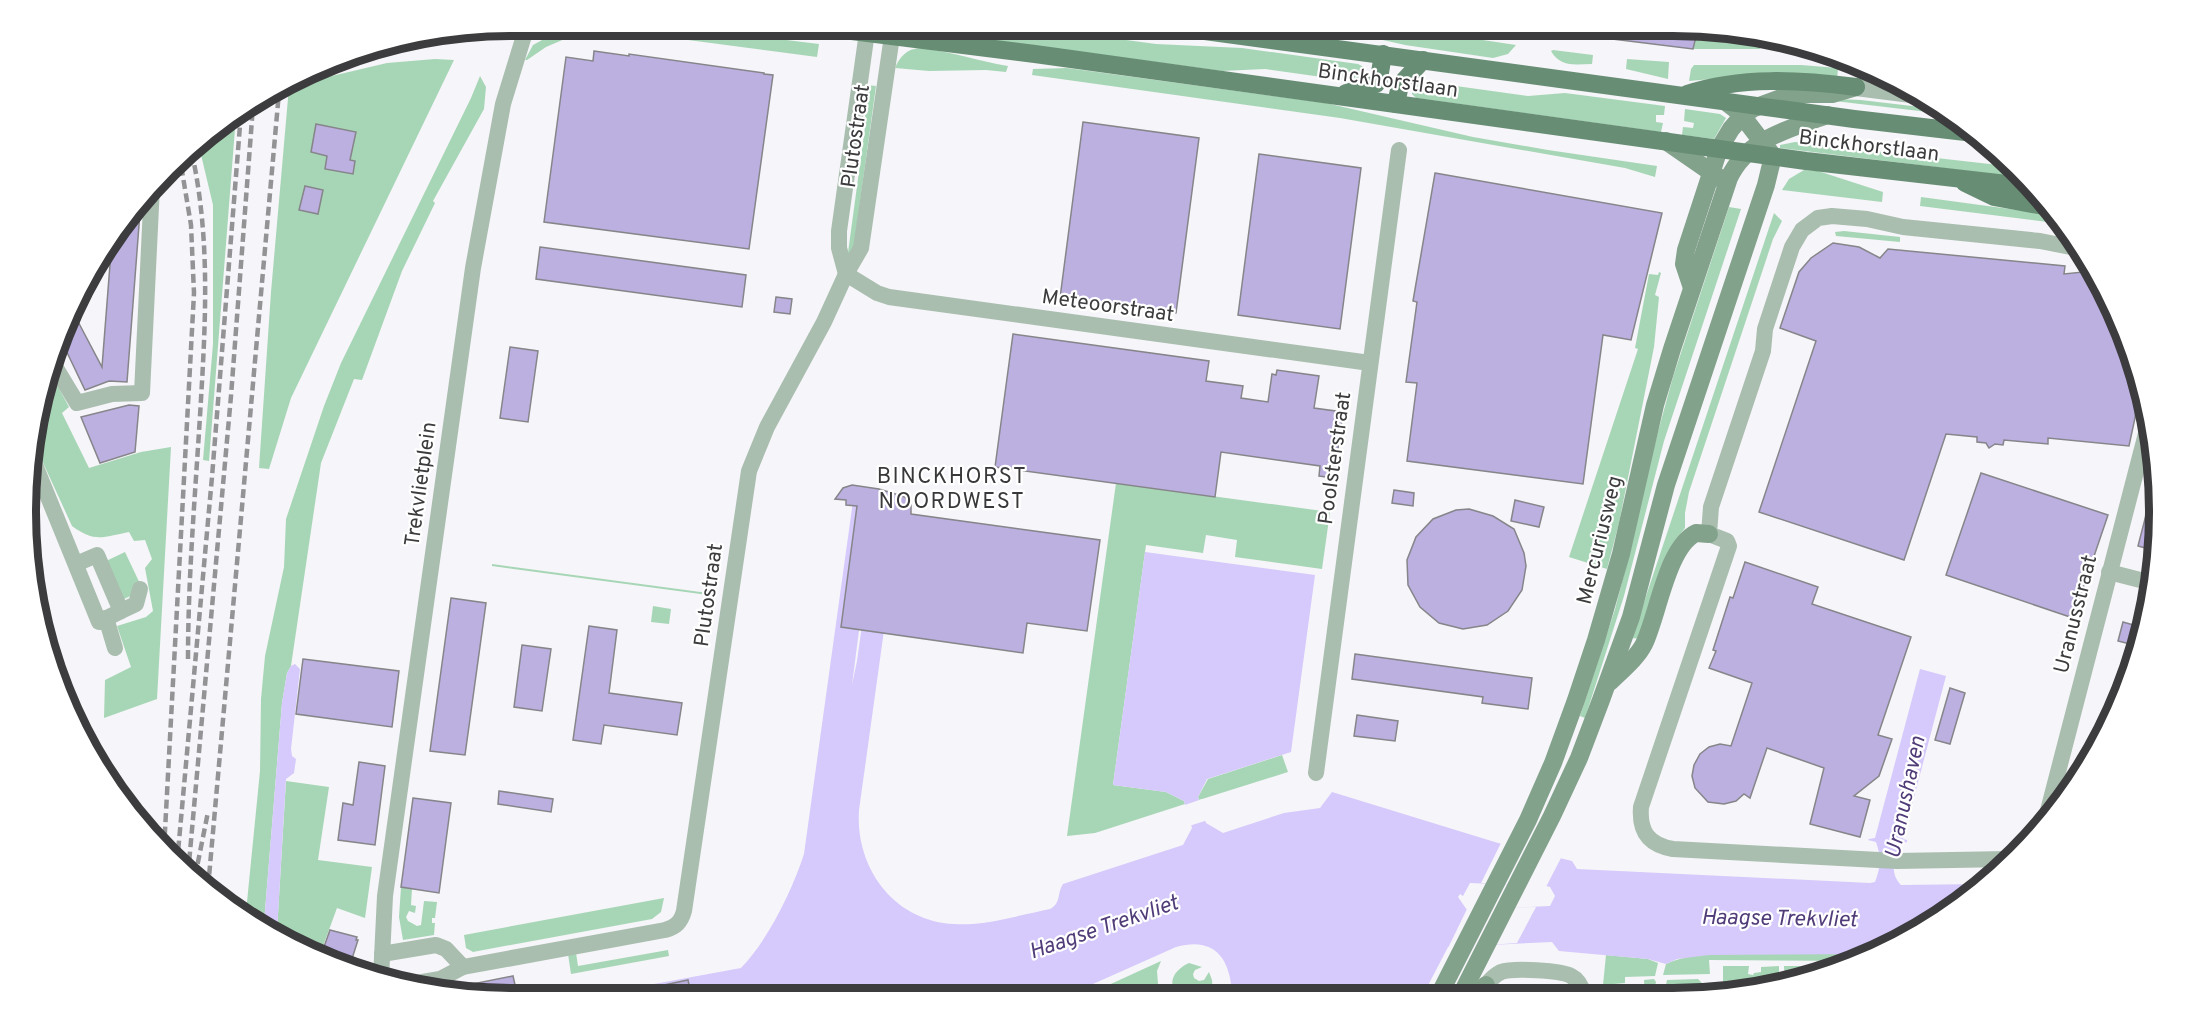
<svg xmlns="http://www.w3.org/2000/svg" width="2185" height="1024" font-family="Overpass,sans-serif">
<rect width="100%" height="100%" fill="#f6f5f9"/>
<g fill="#a7d6b6">
<polygon points="929,26 1022,26 1156,44 1242,48 1358,64 1364,67 1366,72 1362,80 1358,82 1265,69 1222,71 955,35"/>
<polygon points="1321,26 1390,26 1516,45 1508,54 1493,58 1405,45"/>
<polygon points="633,28 697,29 819,44 817,57 673,38 621,35 588,35 567,38 546,47 527,60 525,60 533,45 544,39"/>
<polygon points="1698,28 1766,35 1760,49 1693,49"/>
<path d="M920,48C950,51 978,61 1008,66L1006,72L986,70L929,71L895,68C900,56 907,49 920,48Z"/>
<path d="M1553,50L1593,55L1592,64C1575,64 1561,68 1551,51Z"/>
<polygon points="435,59 454,60 291,398 269,469 259,468 271,292 289,87 309,77 319,79 387,63"/>
<polygon points="1627,59 1669,62 1668,79 1626,69"/>
<polygon points="1694,65 1801,65 1838,68 1837,81 1723,78 1689,81 1691,69"/>
<polygon points="1067,68 1326,103 1473,137 1548,150 1657,166 1655,177 1625,168 1340,118 1032,75 1033,69"/>
<polygon points="480,76 486,87 484,109 433,201 435,203 402,271 362,380 354,379 321,463 291,666 287,673 282,703 264,923 246,912 260,771 261,699 265,656 284,567 286,519 324,406 341,363 471,98"/>
<polygon points="1420,81 1528,96 1565,93 1665,106 1664,115 1656,115 1656,122 1663,123 1661,132 1416,98 1412,94 1412,85 1415,82"/>
<polygon points="866,85 876,86 852,260 847,260 865,127"/>
<polygon points="1809,98 1861,100 1946,110 1953,115"/>
<polygon points="1685,109 1720,114 1726,118 1714,139 1682,135 1683,127 1693,128 1694,123 1684,121"/>
<polygon points="236,116 209,461 203,460 213,344 213,205 198,142 216,126"/>
<polygon points="1795,142 2016,167 2025,178 1780,148 1780,145"/>
<polygon points="1804,170 1818,171 1883,192 1882,202 1782,190 1789,179"/>
<polygon points="1921,197 2055,215 2063,224 1920,206"/>
<polygon points="1729,207 1741,209 1664,441 1624,596 1585,718 1580,716 1615,609 1632,544 1653,450 1673,377"/>
<polygon points="1774,213 1782,221 1773,239 1689,492 1685,513 1685,528 1674,542 1641,639 1632,638"/>
<polygon points="1844,231 1900,237 1900,242 1836,236 1835,232"/>
<polygon points="1659,272 1661,273 1655,295 1659,297 1654,347 1619,523 1607,569 1569,557 1638,349 1635,348 1649,274 1658,275"/>
<path d="M51,374L69,407L62,413L89,468L141,452L171,447L157,699L104,718L105,680L131,667L117,626L146,617L153,611L145,568L152,559L145,540L134,541L129,532C103,537 95,543 72,526L34,443L35,417Z"/>
<polygon points="1116,483 1330,512 1322,569 1235,557 1237,540 1206,535 1203,553 1146,545 1113,785 1166,792 1184,801 1185,804 1095,833 1067,836"/>
<polygon points="125,552 143,590 122,600 104,562"/>
<polygon points="492,564 708,593 708,595 492,566"/>
<polygon points="653,606 671,609 669,624 651,622"/>
<polygon points="1282,755 1288,772 1199,800 1198,797 1208,779"/>
<polygon points="286,781 329,787 318,860 372,867 365,918 337,908 319,957 277,931"/>
<polygon points="401,887 412,889 411,905 416,906 415,913 409,911 406,917 408,921 417,926 421,925 424,901 437,902 435,918 432,918 432,923 435,923 434,935 403,940 399,917"/>
<polygon points="664,898 661,912 652,919 478,951 473,952 466,948 464,935"/>
<polygon points="668,950 669,956 571,974 568,954 576,953 578,966"/>
<path d="M1758,954H1872L1860,961L1709,960L1710,974L1663,975L1666,964C1693,951 1728,954 1758,954Z"/>
<polygon points="1606,955 1648,959 1658,963 1655,976 1625,977 1625,983 1603,985"/>
<polygon points="1161,961 1157,971 1159,996 1103,996 1102,988"/>
<path d="M1189,963L1202,967L1195,970L1193,974L1194,978L1199,981L1204,980L1209,972L1212,980L1213,996H1177C1167,982 1174,970 1189,963Z"/>
<polygon points="1723,966 1749,966 1748,974 1753,975 1754,973 1761,972 1761,967 1779,966 1779,983 1737,994 1723,994"/>
<polygon points="1784,966 1843,966 1785,981"/>
<polygon points="1654,979 1656,982 1653,995 1645,995 1644,980"/>
<polygon points="1698,979 1703,984 1711,983 1711,994 1664,995 1667,980"/>
<polygon points="1625,986 1625,995 1602,995 1603,988"/>
</g>
<g fill="#d6c9fb" fill-rule="evenodd">
<path d="M854,494L876,497L852,685L857,661L880,498L902,501L859,810C855,868 894,921 954,924C985,926 1020,915 1050,909C1061,904 1057,893 1063,884L1183,845L1192,828L1184,801L1166,792L1113,785L1145,552L1315,575L1291,752L1207,779L1198,797L1206,823L1223,833L1284,813L1320,808L1332,792L1498,843L1572,861L1577,869L1870,883L1875,882C1881,867 1881,856 1876,842L1868,840L1869,839L1875,838L1920,669L1946,676L1903,839L1907,840V842L1901,843C1894,857 1889,873 1901,885L1983,884L1969,898L1872,954L1709,955L1677,959L1666,964L1648,959L1559,951L1552,942L1448,947L1423,995L1232,996C1231,959 1215,936 1176,947L1075,992L1066,994L1063,992L1036,997L578,998L741,968C768,940 792,891 804,854ZM1470,883L1546,886L1550,887L1555,896L1550,906L1467,910L1458,897L1460,894L1463,896Z"/>
<polygon points="295,664 300,669 291,749 292,756 296,759 294,773 286,779 277,931 264,923 282,703 287,673 291,666"/>
</g>
<g fill="#f6f5f9">
<polygon points="1202,799 1208,820 1189,826 1182,806"/>
<polygon points="1502,841 1562,856 1546,887 1481,883"/>
<polygon points="1536,907 1517,943 1448,948 1467,909"/>
</g>
<g fill="#bcb0e1" stroke="#868589" stroke-width="1.5">
<polygon points="1572,26 1673,26 1698,28 1693,49 1572,34"/>
<polygon points="594,51 629,56 629,54 764,73 764,74 773,75 749,249 544,222 566,57 593,61"/>
<polygon points="1083,122 1199,138 1176,313 1060,298"/>
<polygon points="316,124 356,132 350,160 355,161 353,174 325,169 327,156 311,152"/>
<polygon points="1259,154 1361,168 1340,329 1238,315"/>
<polygon points="1435,173 1662,213 1631,340 1603,335 1583,484 1407,461 1417,383 1406,382 1417,302 1413,301"/>
<polygon points="305,186 323,190 318,214 299,210"/>
<polygon points="141,199 127,382 109,381 85,390 63,344 74,314 102,367 112,239"/>
<polygon points="1833,243 1859,247 1880,258 1888,249 2065,266 2064,274 2093,271 2123,326 2139,379 2135,418 2129,446 2048,438 2048,444 2004,440 2003,445 1995,444 1989,448 1986,443 1977,442 1977,437 1946,434 1904,560 1759,512 1816,341 1780,328 1799,272 1811,258"/>
<polygon points="540,247 746,275 742,307 536,279"/>
<polygon points="776,297 792,299 790,314 774,312"/>
<polygon points="1013,334 1209,361 1206,381 1243,386 1241,398 1268,402 1272,374 1276,375 1277,370 1319,376 1314,408 1343,412 1334,478 1319,476 1320,466 1221,452 1215,497 995,467"/>
<polygon points="510,347 538,351 528,422 500,418"/>
<polygon points="129,405 139,406 135,452 100,463 81,417"/>
<polygon points="1981,473 2108,515 2073,618 1946,575"/>
<polygon points="2155,480 2156,480 2159,512 2156,551 2138,546"/>
<polygon points="852,485 879,489 905,497 911,505 911,514 1100,540 1087,631 1027,623 1023,653 841,627 857,506 846,505 846,500 835,499 843,488"/>
<polygon points="1394,490 1414,493 1413,506 1392,503"/>
<polygon points="1515,500 1544,507 1539,527 1511,521"/>
<polygon points="1469,509 1493,516 1514,529 1524,553 1526,566 1522,590 1508,611 1487,625 1463,629 1439,623 1420,607 1408,585 1407,560 1416,537 1433,519 1456,510"/>
<polygon points="1745,562 1818,587 1812,604 1911,637 1878,735 1892,739 1879,776 1854,796 1870,800 1860,837 1810,824 1824,768 1767,748 1750,798 1744,794 1736,801 1724,804 1708,802 1695,788 1692,776 1694,765 1700,754 1709,747 1720,744 1731,746 1752,683 1709,668 1716,651 1713,650 1730,597 1733,598"/>
<polygon points="451,598 486,603 465,755 430,751"/>
<polygon points="2123,622 2144,628 2138,646 2118,641"/>
<polygon points="589,626 617,630 609,693 682,703 677,735 604,725 601,744 573,740"/>
<polygon points="522,645 551,649 542,711 514,707"/>
<polygon points="1355,654 1532,678 1528,709 1482,703 1483,697 1352,679"/>
<polygon points="303,659 399,671 392,727 296,714"/>
<polygon points="1950,688 1965,693 1950,744 1935,740"/>
<polygon points="1357,715 1398,721 1395,741 1354,736"/>
<polygon points="359,762 385,766 375,845 338,840 343,803 353,805"/>
<polygon points="499,791 553,799 551,812 498,804"/>
<polygon points="413,798 451,803 439,893 401,887"/>
<polygon points="330,930 357,937 356,940 358,940 349,968 320,958"/>
<polygon points="513,976 518,998 447,992 447,989"/>
<polygon points="688,980 691,994 668,998 632,998 631,992"/>
</g>
<g fill="none" stroke-linecap="round" stroke-linejoin="round">
<g stroke="#a9beaf" stroke-width="16">
<polyline points="846,274 877,293 889,297 1370,363"/>
<polyline points="846,274 839,248 839,231 867,32"/>
<polyline points="54,365 77,403 112,394 142,393 152,186"/>
<polyline points="33,460 99,622 121,611 97,555 76,564"/>
<polyline points="2109,572 2152,583"/>
<polyline points="121,611 136,604 140,589"/>
<polyline points="106,618 115,648"/>
<polyline points="1316,773 1399,150"/>
<polyline points="2045,822 2150,418"/>
<path d="M2008,859L1897,861L1673,849C1649,845 1639,832 1641,807L1729,546L1727,541L1709,534L1711,507L1763,351L1765,329L1792,247L1802,230L1818,218L1832,216L1867,219L1903,227L2040,241L2081,249"/>
<polyline points="382,954 436,945 446,949 463,967"/>
<polyline points="381,978 385,896 473,268 503,104 527,26"/>
<path d="M405,985L440,979L463,967L665,930C676,927 681,922 684,911L749,471L767,427L824,322L846,274L861,248L892,36"/>
<path d="M1486,985C1490,980 1495,975 1501,972C1512,968 1561,970 1571,976C1579,980 1582,987 1584,995"/>
</g>
<polyline stroke="#a9beaf" stroke-width="18" points="1856,87 1919,95"/>
<g stroke="#83a28c" stroke-width="18">
<polyline points="1666,141 1721,179"/>
<polyline points="1692,288 1684,264 1686,250 1719,149 1731,129 1744,114 1754,108 1786,96 1806,94 1832,94 1856,87"/>
<path d="M1610,682C1622,670 1637,658 1644,644C1658,615 1667,547 1696,533L1709,534"/>
<path d="M1439,995L1528,820L1553,763L1576,700L1596,640L1621,554L1655,405L1672,349L1729,178C1747,139 1789,129 1827,115"/>
<polyline points="1461,995 1552,816 1579,758 1601,700 1631,617 1666,485 1766,185 1773,156 1740,113 1726,102"/>
<polyline points="1479,995 1486,985"/>
</g>
<g stroke="#678e74" stroke-width="18">
<polyline points="812,26 1035,54 1806,161 2033,187"/>
<polyline points="1168,26 1854,119 1974,133"/>
<polyline points="1346,93 1376,84 1379,79 1383,54"/>
<path d="M1687,94C1741,76 1800,80 1856,87"/>
<polyline points="1396,104 1400,85 1423,60"/>
<polyline points="1965,183 1994,197 2049,207"/>
</g>
<g stroke="#939295" stroke-width="4.5" stroke-dasharray="9 4.5" stroke-linecap="butt">
<path d="M188,659C188,573 196,486 201,399C206,315 210,233 191,149"/>
<polyline points="164,849 194,293 191,225 180,159"/>
<polyline points="177,863 212,477 241,113"/>
<polyline points="188,874 231,396 253,106"/>
<polyline points="195,877 208,812"/>
<polyline points="208,888 279,92"/>
</g>
</g>
<g text-anchor="middle" stroke-width="4.5" stroke-linejoin="round" paint-order="stroke">
<g font-size="21" fill="#3c3b3d" stroke="#fff">
<text transform="translate(1388 80) rotate(8)" y="7">Binckhorstlaan</text>
<text transform="translate(855 136) rotate(-82)" y="7">Plutostraat</text>
<text transform="translate(1869 145) rotate(7)" y="7">Binckhorstlaan</text>
<text transform="translate(1108 305) rotate(8)" y="7">Meteoorstraat</text>
<text transform="translate(1334 458) rotate(-82)" y="7">Poolsterstraat</text>
<text transform="translate(420 484) rotate(-82)" y="7">Trekvlietplein</text>
<text transform="translate(1599 540) rotate(-76)" y="7">Mercuriusweg</text>
<text transform="translate(708 595) rotate(-82)" y="7">Plutostraat</text>
<text transform="translate(2075 614) rotate(-76)" y="7">Uranusstraat</text>
</g>
<g font-size="22" letter-spacing="1.5" fill="#39383b" stroke="#fff">
<text x="952" y="483">BINCKHORST<tspan x="952" dy="25">NOORDWEST</tspan></text>
</g>
<g font-size="22" font-style="italic" fill="#503c79" stroke="#fff">
<text transform="translate(1904 797) rotate(-78)" y="8">Uranushaven</text>
<text transform="translate(1779 917) rotate(1)" y="8">Haagse Trekvliet</text>
<text transform="translate(1103 926) rotate(-19)" y="8">Haagse Trekvliet</text>
</g>
</g>
<path d="M0 0H2185V1024H0ZM512 36H1673A476 476 0 0 1 2149 512V512A476 476 0 0 1 1673 988H512A476 476 0 0 1 36 512V512A476 476 0 0 1 512 36Z" fill="#fff" fill-rule="evenodd"/>
<path fill="none" stroke="#3c3b3d" stroke-width="8" d="M512 36H1673A476 476 0 0 1 2149 512V512A476 476 0 0 1 1673 988H512A476 476 0 0 1 36 512V512A476 476 0 0 1 512 36Z"/>
</svg>
